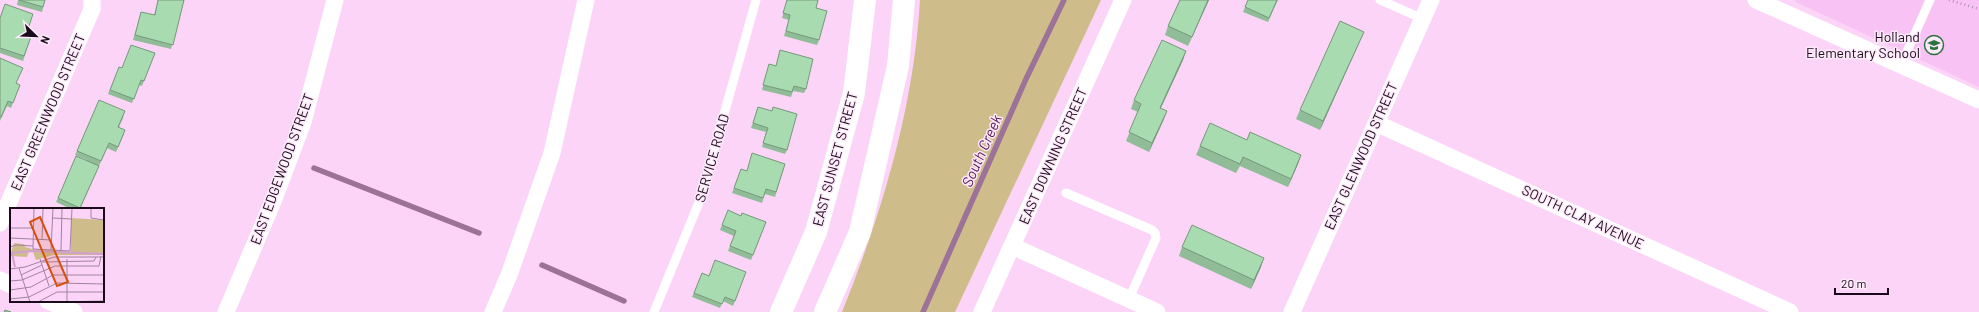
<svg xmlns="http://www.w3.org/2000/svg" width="1979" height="312" font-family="Barlow,sans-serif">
<rect width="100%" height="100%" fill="#fbd4f7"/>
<polygon fill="#f9c2f4" points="1794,0 1979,0 1979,87 1798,3"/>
<path fill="#cfbc8b" d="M920,0H1101L955,312H842C882,213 914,107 920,0Z"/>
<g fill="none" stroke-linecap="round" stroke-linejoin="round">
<g stroke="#9d7299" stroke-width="5.5">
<polyline points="314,168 479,233"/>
<polyline points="542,265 624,301"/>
<polyline points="923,312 1026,79 1064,0"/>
</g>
<polyline stroke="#b293af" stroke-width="2.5" stroke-dasharray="1 3" stroke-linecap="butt" points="1949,0 1979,9"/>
<g stroke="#fff" stroke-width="9">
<polyline points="1380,0 1423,19"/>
<polyline points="1901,65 1930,0"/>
<polyline points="1066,193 1152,230 1155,233 1156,238 1129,299"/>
<polyline points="654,312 700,200 756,0"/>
</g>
<g stroke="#fff" stroke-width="17">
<polyline points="1756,0 1979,100"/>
<polyline points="1376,123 1790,312"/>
<polyline points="0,223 92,9 92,0"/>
<polyline points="1012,246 1157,312"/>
<polyline points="0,280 11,285"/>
<polyline points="48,301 74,312"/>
<polyline points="226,312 274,199 303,122 335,0"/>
<polyline points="493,312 509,275 552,153 586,0"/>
<polyline points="982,312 1123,0"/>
<polyline points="1292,312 1431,0"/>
</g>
<g stroke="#fff" stroke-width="22">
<polyline points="781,312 816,232 854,93 865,0"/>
<polyline points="825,312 860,232 898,66 904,0"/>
</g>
</g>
<g fill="#90bc97">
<polygon points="18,0 45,0 42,12 17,5"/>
<polygon points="158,0 184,0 171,49 133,40 141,12 154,15"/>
<polygon points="787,0 817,0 816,8 819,40 817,45 784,36 789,20 782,18"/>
<polygon points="1180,0 1209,0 1188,46 1165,35 1168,26"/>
<polygon points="1248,0 1278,0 1268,22 1243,12"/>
<polygon points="0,17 27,32 32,34 23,61 0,53"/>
<polygon points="1360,41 1320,130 1296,119 1300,110"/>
<polygon points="780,50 806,89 804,93 793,91 791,97 762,90 769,64 776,66"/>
<polygon points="1186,51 1183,60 1161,108 1164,119 1149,152 1126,141 1138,112 1131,109 1134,100"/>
<polygon points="155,53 142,86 139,85 132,103 108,94 119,67 122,68"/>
<polygon points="0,58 17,84 18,90 11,108 7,106 0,121"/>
<polygon points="758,107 787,150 785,154 762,147 766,132 751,128"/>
<polygon points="124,116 119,127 124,134 116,152 107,148 99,166 80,209 71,209 56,202 58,198 87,160 75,155 77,151"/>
<polygon points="1247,140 1301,155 1298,164 1288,187 1240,166 1236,173 1196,155 1200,146"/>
<polygon points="785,164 775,197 765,194 762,203 732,193 741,169 747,171"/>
<polygon points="728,210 741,216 766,222 751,260 728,251 734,236 720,230"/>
<polygon points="1182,247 1261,267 1251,289 1179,256"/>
<polygon points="746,272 733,306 723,301 720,308 692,297 702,273 709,276"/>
</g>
<g fill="#76997b">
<polygon points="1208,0 1209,0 1188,46 1192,37"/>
<polygon points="1364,32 1360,41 1320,130 1323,121"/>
<polygon points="1186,51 1183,60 1157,116 1160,108"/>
<polygon points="1167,111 1164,119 1149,152 1152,143"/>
<polygon points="1301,155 1298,164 1288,187 1291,179"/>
<polygon points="1264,258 1261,267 1251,289 1254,280"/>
</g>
<g fill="#a8dbb0" stroke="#76997b">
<polygon points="19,0 45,0 43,7"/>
<polygon points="158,0 184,0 173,45 135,35 141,12 155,15"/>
<polygon points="787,0 818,0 816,8 827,11 819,40 786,31 790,15 783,13"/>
<polygon points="1180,0 1208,0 1192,37 1168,26"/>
<polygon points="1248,0 1277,0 1269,18 1245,7"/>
<polygon points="5,4 33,14 27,32 32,34 24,56 0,48 0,18"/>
<polygon points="1340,21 1364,32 1323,121 1300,110"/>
<polygon points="1162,40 1186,51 1160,108 1167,111 1152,143 1129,132 1141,104 1134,100"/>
<polygon points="131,45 155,53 144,81 141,80 134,99 110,90 119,67 122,68"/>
<polygon points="780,50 813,59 806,89 794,86 792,92 763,85 769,64 776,66"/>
<polygon points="0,58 23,68 16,83 20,85 13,103 8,101 1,117 0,117"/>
<polygon points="99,100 125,111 118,127 125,130 118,147 109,143 101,161 77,151"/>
<polygon points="758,107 772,111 773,107 797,114 787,150 763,143 768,128 753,123"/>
<polygon points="1210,123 1247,140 1250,132 1301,155 1291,179 1243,157 1240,164 1200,146"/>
<polygon points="752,153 785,164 776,192 766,189 763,198 734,188 741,169 747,171"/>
<polygon points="76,156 99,166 80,208 58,198"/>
<polygon points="728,210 741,216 742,213 766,222 753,255 730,246 736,231 722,225"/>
<polygon points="1192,225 1264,258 1254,280 1182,247"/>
<polygon points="715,260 746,272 735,301 725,297 722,304 694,293 702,273 709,276"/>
<polygon points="5,310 11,312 4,312"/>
</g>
<defs>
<symbol id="school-ring" viewBox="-11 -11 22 22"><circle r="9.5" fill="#fde9fa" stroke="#2d733f" stroke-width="1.5"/><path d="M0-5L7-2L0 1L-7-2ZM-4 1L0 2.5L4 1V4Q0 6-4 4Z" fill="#2d733f"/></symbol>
</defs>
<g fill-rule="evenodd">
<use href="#school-ring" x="1923" y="34" width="22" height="22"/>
</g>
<g text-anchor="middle" stroke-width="3" stroke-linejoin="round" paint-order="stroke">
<g font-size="14" fill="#1b0b1a" stroke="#fde9fa" text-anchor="end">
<text x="1920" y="42">Holland<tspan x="1920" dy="16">Elementary School</tspan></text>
</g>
<g font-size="14" fill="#1b0b1a" stroke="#fde9fa">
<text transform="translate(48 112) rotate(-67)" y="5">EAST GREENWOOD STREET</text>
<text transform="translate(1053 156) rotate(-66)" y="5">EAST DOWNING STREET</text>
<text transform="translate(1361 156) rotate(-66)" y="5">EAST GLENWOOD STREET</text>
<text transform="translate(712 158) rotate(-74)" y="5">SERVICE ROAD</text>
<text transform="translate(835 159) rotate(-75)" y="5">EAST SUNSET STREET</text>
<text transform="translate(282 169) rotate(-70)" y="5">EAST EDGEWOOD STREET</text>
<text transform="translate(1583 217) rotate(25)" y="5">SOUTH CLAY AVENUE</text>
</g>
<g font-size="15" font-style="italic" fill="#561654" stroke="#fde9fa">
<text transform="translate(982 151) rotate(-66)" y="5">South Creek</text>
</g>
</g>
<g transform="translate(10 208)">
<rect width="94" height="94" fill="#fbd4f7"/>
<path d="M61,10L94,12V47H43L26,52L23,44L19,43L17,49L0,48L4,35L14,36L15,39L22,41L61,44Z" fill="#cfbc8b"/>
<path fill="none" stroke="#d59ed0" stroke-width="2" d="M0,45L24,43L94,46M2,45L5,59"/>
<path fill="none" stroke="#a1849f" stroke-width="1" d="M24,0L23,41L60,43L62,0M81,0V10L94,12M43,10L61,11M0,20H23M0,30L42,32M32,32L33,0M0,39L6,37L23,38M41,42L43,0M51,42L52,0M30,51L39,78M57,51V94M32,54L84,53L86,49M9,60L20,94M0,61L15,59L44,49H94M11,67L32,57M0,73L12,72L45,58H89L91,48M0,82L21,79L43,67H94M0,91L19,89L47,75L94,76M28,94L47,84H94M46,94L94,93"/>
<path fill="#d4510d" fill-opacity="0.15" stroke="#d4510d" stroke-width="2" d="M30,9L58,74L47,78L20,14Z"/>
<rect width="94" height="94" fill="none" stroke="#1b0b1a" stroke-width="2"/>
</g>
<g transform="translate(36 36) rotate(113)" stroke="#fde9fa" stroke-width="3" paint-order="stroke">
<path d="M0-3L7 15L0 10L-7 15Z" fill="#1b0b1a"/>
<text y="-6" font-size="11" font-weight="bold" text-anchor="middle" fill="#1b0b1a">N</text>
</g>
<path d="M1835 288v6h53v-6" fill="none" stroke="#1b0b1a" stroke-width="2"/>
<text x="1841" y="288" font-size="12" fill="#1b0b1a" stroke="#fde9fa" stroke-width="3" paint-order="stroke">20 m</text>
</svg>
